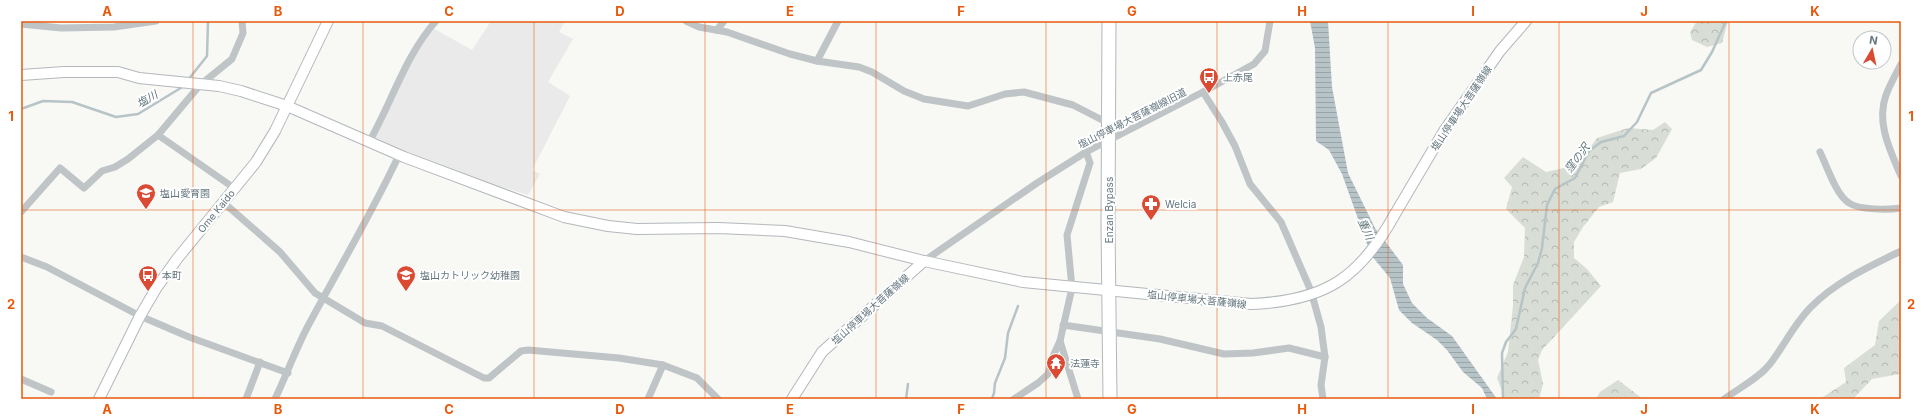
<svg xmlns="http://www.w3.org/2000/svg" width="1922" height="420" font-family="Inter,'Noto Sans JP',sans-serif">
<defs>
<pattern id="forest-crowns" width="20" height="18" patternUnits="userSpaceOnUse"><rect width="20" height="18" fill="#d8ddd5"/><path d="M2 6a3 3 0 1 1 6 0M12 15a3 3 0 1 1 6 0" fill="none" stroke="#b3b8b2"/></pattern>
<pattern id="water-rules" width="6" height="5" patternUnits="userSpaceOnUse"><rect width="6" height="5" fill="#b7c4c7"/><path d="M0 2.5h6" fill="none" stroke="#98a4a7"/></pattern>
</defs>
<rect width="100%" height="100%" fill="#f8f8f5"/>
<polygon fill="#e9eae9" points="491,21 565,21 559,32 573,39 548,82 570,96 532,170 540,174 528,195 404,157 369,142 431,27 472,50"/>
<g fill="url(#forest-crowns)">
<polygon points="1697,21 1728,21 1722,43 1707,47 1692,40 1690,32"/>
<polygon points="1665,122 1672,129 1656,158 1641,169 1620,173 1613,202 1599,207 1583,227 1574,242 1574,258 1587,269 1601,286 1542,350 1538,360 1543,384 1539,399 1505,399 1497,378 1508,352 1513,306 1513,285 1524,257 1525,228 1506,209 1512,187 1504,178 1523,157 1546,172 1568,167 1580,161 1597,138 1628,128 1653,130"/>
<polygon points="1901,300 1900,374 1872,379 1853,399 1820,399 1846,382 1844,368 1875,345 1879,321"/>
<polygon points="1618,380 1643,399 1596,399 1600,392"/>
</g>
<polygon fill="url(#water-rules)" points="1310,21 1328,21 1332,87 1348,173 1375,228 1403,265 1403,284 1412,303 1427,318 1452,336 1497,399 1487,399 1482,388 1463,372 1447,350 1437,340 1412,323 1399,310 1390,278 1371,255 1342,174 1329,150 1316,141 1315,48"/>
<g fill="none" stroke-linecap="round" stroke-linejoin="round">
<g stroke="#b7c4c7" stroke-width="2.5">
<polyline points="188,80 207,56 208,21"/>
<polyline points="21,109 43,101 72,102 116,117 138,114 184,86"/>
<polyline points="906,399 908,384"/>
<polyline points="992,399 994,393 995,383 1005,358 1008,333 1018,306"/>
<polyline points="1503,399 1502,353 1506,342 1516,329 1525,288 1538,263 1542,248 1547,205 1555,189 1575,178 1589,151 1601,142 1624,136 1637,122 1651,93 1701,70 1712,52 1726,21"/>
</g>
<defs>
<g id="secondary">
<polyline points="21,75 64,72 118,72 139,78 219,86 241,91 287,106 404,157 564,217 608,226 637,229 718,228 785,231 849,242 924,261 1023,282 1251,304"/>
<polyline points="1395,214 1444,131 1500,51 1526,21"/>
<polyline points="99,399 140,316 157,287 177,259 256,162 275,131 328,21"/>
<polyline points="792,399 822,352 924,261"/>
</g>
<polyline id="highway" points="1109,21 1108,224 1110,399"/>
</defs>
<use href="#secondary" stroke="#b2b8bc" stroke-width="12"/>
<use href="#highway" stroke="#b3b8ba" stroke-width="15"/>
<g stroke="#bfc4c7" stroke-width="7">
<polyline points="686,21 699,27 727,32 790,54 817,61 859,67 872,72 904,91 924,99 968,106 1005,94 1024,92 1073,105 1108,123"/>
<polyline points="21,24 61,28 114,27 156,21"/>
<polyline points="717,30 724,21"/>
<polyline points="817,61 838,21"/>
<path d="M1901,64C1896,74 1890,84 1886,95C1876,123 1890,150 1901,176"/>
<polyline points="1203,92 1222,122 1235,146 1250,184 1281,222 1311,291 1321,327 1325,357 1321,385 1323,399"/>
<polyline points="158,135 234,188"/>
<path d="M369,142C391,104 406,54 436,21"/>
<path d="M1820,152C1827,166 1836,195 1849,203C1859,210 1889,210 1901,208"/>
<polyline points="223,202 280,252 315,293 365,323 382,326 484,378 489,378 521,351 528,350 619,358 663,365 697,378 718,399"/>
<polyline points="21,212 60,168 84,188 102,171 115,167 128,159 158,135 200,85 232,59 243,33 242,21"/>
<polyline points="21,257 47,267 140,316 189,337 288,373"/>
<polyline points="924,261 1037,183 1086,152 1203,92 1254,64 1265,51 1270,21"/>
<polyline points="1063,325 1160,339 1224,354 1253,353 1289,348 1325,357"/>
<polyline points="21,379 51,392"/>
<polyline points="246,399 260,362"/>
<path d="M275,399C287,374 296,348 309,324C339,268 372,213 399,155"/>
<polyline points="648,399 663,365"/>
<polyline points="1014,399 1038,383 1048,374 1054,354 1060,341"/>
<polyline points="1078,399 1060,341 1072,288 1067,235 1090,163 1086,152"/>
<path d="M1724,399C1739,388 1758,379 1770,364C1784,346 1794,324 1811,307C1835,282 1870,266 1901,251"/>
</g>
<use href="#secondary" stroke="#fff" stroke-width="10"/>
<use href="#highway" stroke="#fff" stroke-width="13"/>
<defs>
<path id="secondary-bridge" d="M1251,304C1325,301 1360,278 1395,214"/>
</defs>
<use href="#secondary-bridge" stroke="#b2b8bc" stroke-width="12" stroke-linecap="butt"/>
<use href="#secondary-bridge" stroke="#fff" stroke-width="10"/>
</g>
<path fill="none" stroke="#e8590c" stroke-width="1" stroke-opacity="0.55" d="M193,21V399M363,21V399M534,21V399M705,21V399M876,21V399M1046,21V399M1217,21V399M1388,21V399M1559,21V399M1729,21V399M21,210H1901"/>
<defs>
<symbol id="bus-pin" viewBox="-11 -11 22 30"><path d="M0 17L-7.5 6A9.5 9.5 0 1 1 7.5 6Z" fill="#db4a32" stroke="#fff"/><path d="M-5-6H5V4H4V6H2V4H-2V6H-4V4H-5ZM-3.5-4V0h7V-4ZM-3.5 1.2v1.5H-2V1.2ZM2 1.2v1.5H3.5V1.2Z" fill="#fff"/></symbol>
<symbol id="school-pin" viewBox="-11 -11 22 30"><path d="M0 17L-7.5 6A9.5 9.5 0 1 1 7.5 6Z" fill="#db4a32" stroke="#fff"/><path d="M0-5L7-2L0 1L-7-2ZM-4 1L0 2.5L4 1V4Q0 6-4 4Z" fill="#fff"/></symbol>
<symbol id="pharmacy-pin" viewBox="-11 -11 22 30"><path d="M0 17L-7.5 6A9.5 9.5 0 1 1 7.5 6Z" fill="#db4a32" stroke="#fff"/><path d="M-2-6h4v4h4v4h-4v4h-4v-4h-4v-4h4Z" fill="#fff"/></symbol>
<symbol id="temple-pin" viewBox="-11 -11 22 30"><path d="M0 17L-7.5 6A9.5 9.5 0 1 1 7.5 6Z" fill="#db4a32" stroke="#fff"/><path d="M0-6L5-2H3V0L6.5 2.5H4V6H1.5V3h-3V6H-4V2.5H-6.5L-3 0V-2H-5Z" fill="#fff"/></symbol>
</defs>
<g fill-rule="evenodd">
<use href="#bus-pin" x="1198" y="66" width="22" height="30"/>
<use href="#school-pin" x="135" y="182" width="22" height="30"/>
<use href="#pharmacy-pin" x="1140" y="193" width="22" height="30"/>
<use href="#bus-pin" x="137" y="264" width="22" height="30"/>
<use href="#school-pin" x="395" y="264" width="22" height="30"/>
<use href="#temple-pin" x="1045" y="352" width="22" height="30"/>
</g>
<g text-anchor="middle" stroke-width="4" stroke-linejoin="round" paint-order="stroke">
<g font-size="10" fill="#64767f" stroke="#fff" text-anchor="start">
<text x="1223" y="81">上赤尾</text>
<text x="160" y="197">塩山愛育園</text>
<text x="1165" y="208">Welcia</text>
<text x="162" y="279">本町</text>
<text x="420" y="279">塩山カトリック幼稚園</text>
<text x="1070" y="367">法蓮寺</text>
</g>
<g font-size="10" fill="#64767f" stroke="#fff">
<text transform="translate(1461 108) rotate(-56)" y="4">塩山停車場大菩薩嶺線</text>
<text transform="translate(1132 118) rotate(-27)" y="4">塩山停車場大菩薩嶺線旧道</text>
<text transform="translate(1109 210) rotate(-90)" y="4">Enzan Bypass</text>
<text transform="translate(216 211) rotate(-51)" y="4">Ome Kaido</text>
<text transform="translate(1197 299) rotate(6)" y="4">塩山停車場大菩薩嶺線</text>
<text transform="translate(870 309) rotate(-42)" y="4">塩山停車場大菩薩嶺線</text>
</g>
<g font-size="11" font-style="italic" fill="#5f7579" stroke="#fff">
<text transform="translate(147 99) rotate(-30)" y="4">塩川</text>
<text transform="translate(1577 158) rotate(-53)" y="4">窪の沢</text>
<text transform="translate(1366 229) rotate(65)" y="4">重川</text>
</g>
</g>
<rect width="1922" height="420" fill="none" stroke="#ffffff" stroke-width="44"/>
<g transform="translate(1872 50) rotate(9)"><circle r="19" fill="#ffffff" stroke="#c1c8cc"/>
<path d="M0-3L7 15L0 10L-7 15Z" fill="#db4a32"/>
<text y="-6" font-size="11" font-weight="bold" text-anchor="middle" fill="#64767f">N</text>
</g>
<rect x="22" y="22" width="1878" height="376" fill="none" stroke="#e8590c" stroke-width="1.5"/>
<g font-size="13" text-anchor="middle" font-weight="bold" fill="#e8590c">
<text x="107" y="16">A</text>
<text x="278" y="16">B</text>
<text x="449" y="16">C</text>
<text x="620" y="16">D</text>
<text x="790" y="16">E</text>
<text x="961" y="16">F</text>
<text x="1132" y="16">G</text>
<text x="1302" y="16">H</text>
<text x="1473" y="16">I</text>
<text x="1644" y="16">J</text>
<text x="1815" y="16">K</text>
<text x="11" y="121">1</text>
<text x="1911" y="121">1</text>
<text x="11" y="309">2</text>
<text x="1911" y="309">2</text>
<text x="107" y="414">A</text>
<text x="278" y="414">B</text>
<text x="449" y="414">C</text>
<text x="620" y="414">D</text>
<text x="790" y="414">E</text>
<text x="961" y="414">F</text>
<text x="1132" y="414">G</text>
<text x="1302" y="414">H</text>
<text x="1473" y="414">I</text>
<text x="1644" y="414">J</text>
<text x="1815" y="414">K</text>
</g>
</svg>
